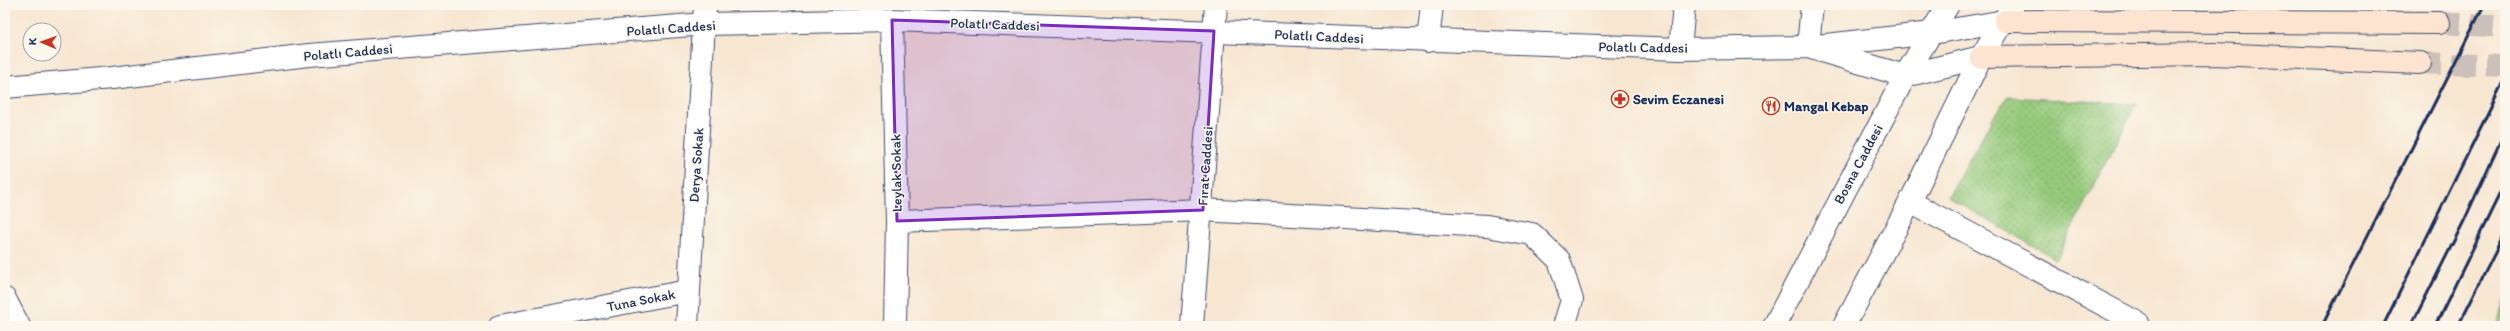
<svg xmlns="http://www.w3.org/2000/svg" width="2510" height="331" font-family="Itim,sans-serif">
<defs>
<pattern id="park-dots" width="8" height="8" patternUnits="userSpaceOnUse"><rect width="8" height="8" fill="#95ca7b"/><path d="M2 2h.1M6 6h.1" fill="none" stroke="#79a468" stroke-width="1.8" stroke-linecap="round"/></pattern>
</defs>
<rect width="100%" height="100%" fill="#fbf7ec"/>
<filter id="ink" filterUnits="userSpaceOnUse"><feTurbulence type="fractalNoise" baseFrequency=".025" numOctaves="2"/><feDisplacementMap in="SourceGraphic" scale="8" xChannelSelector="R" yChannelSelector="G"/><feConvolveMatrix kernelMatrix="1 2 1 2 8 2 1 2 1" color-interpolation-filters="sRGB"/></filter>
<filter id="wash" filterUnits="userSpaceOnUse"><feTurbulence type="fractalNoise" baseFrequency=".012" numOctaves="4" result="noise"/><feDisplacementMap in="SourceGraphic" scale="16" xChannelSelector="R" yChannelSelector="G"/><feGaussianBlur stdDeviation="0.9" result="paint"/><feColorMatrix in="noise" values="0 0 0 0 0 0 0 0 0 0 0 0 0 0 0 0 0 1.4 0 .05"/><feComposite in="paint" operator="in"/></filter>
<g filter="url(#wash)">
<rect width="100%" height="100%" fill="#f7e6d0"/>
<g fill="url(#park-dots)" stroke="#587c6c">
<polygon points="2008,97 2136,104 2056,259 1948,197 1995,114"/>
<polygon points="2505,299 2505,326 2496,326"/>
</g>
</g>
<g filter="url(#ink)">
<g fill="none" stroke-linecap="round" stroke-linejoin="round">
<g stroke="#cbc1b9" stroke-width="22" stroke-dasharray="22 11" stroke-linecap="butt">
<polyline points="2439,23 2505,27"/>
<polyline points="2420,63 2505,66"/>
</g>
<defs>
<g id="minor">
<polyline points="892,20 897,221 895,326"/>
<polyline points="1428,41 1432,5"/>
<polyline points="1808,47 1812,5"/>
<polyline points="1680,49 1684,5"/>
<polyline points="1910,202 2138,323 2137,326"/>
<polyline points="897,221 1203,210 1487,226 1532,234 1559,260 1572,300 1564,326"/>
<polyline points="5,299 19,326"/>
<polyline points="500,326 688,291"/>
<polyline points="687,326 705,5"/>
</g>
<g id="tertiary">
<polyline points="1817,46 1932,33 2005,21"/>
<polyline points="5,87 112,78 309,55 705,24 892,20 1680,49 1808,47 1905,76 1981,57"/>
<polyline points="1192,326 1216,5"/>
<polyline points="1774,326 1905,76 1948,5"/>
<polyline points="1844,326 1910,202 1981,57 2013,5"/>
</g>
<g id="secondary">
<polyline points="2005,21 2439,23"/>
<polyline points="1981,57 2214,54 2420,63"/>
</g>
</defs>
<use href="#minor" stroke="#3c4a6f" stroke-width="24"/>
<use href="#tertiary" stroke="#3c4a6f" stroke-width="24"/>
<use href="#secondary" stroke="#3c4a6f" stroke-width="24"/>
<use href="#minor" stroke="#fff" stroke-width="22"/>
<use href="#tertiary" stroke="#fff" stroke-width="22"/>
<use href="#secondary" stroke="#fde4d1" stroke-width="22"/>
<g stroke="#1b2f5e" stroke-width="3">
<polyline points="2322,326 2484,5"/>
<polyline points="2383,326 2505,78"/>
<polyline points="2411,326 2464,221 2505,131"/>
<polyline points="2435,326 2505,183"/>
<polyline points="2458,326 2505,233"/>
</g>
</g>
</g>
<path fill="#7b2cbf" fill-opacity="0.2" stroke="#7b2cbf" stroke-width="3" stroke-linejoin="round" d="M892,20L1214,31L1203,210L897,221Z"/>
<defs>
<symbol id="pharmacy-ring" viewBox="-11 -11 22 22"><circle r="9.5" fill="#fbf7ec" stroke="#c8321e" stroke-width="1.5"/><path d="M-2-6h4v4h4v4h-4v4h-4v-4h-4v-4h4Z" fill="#c8321e"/></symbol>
<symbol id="restaurant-ring" viewBox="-11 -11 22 22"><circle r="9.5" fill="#fbf7ec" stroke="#c8321e" stroke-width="1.5"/><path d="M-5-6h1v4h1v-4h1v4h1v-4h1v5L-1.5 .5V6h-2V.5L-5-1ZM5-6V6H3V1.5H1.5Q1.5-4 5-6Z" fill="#c8321e"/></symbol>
</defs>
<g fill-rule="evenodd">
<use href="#pharmacy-ring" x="1610" y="89" width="20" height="20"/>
<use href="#restaurant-ring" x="1761" y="96" width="20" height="20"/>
</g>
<g text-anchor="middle" stroke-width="3" stroke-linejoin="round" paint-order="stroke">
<g font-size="14" fill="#1b2f5e" stroke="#fbf7ec">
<text transform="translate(995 24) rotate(2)" y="5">Polatlı Caddesi</text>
<text transform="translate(671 28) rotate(-4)" y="5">Polatlı Caddesi</text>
<text transform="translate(1319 36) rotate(3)" y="5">Polatlı Caddesi</text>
<text transform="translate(1643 47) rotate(1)" y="5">Polatlı Caddesi</text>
<text transform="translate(348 52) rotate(-5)" y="5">Polatlı Caddesi</text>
<text transform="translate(1858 164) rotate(-62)" y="5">Bosna Caddesi</text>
<text transform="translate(696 165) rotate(-86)" y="5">Derya Sokak</text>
<text transform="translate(1205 166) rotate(-86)" y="5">Fırat Caddesi</text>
<text transform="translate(896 173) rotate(-91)" y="5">Leylak Sokak</text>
<text transform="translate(641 300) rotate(-11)" y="5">Tuna Sokak</text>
</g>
<g font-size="14" font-weight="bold" fill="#1b2f5e" stroke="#fbf7ec" text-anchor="start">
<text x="1633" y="104">Sevim Eczanesi</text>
<text x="1784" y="111">Mangal Kebap</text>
</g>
</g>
<rect width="2510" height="331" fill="none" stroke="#fbf7ec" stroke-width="20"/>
<g transform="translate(42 42) rotate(272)"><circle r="19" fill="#fbf7ec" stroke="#a1a7b3"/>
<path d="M0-3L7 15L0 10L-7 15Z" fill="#c8321e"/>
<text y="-6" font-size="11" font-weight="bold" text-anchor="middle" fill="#1b2f5e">K</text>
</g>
</svg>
